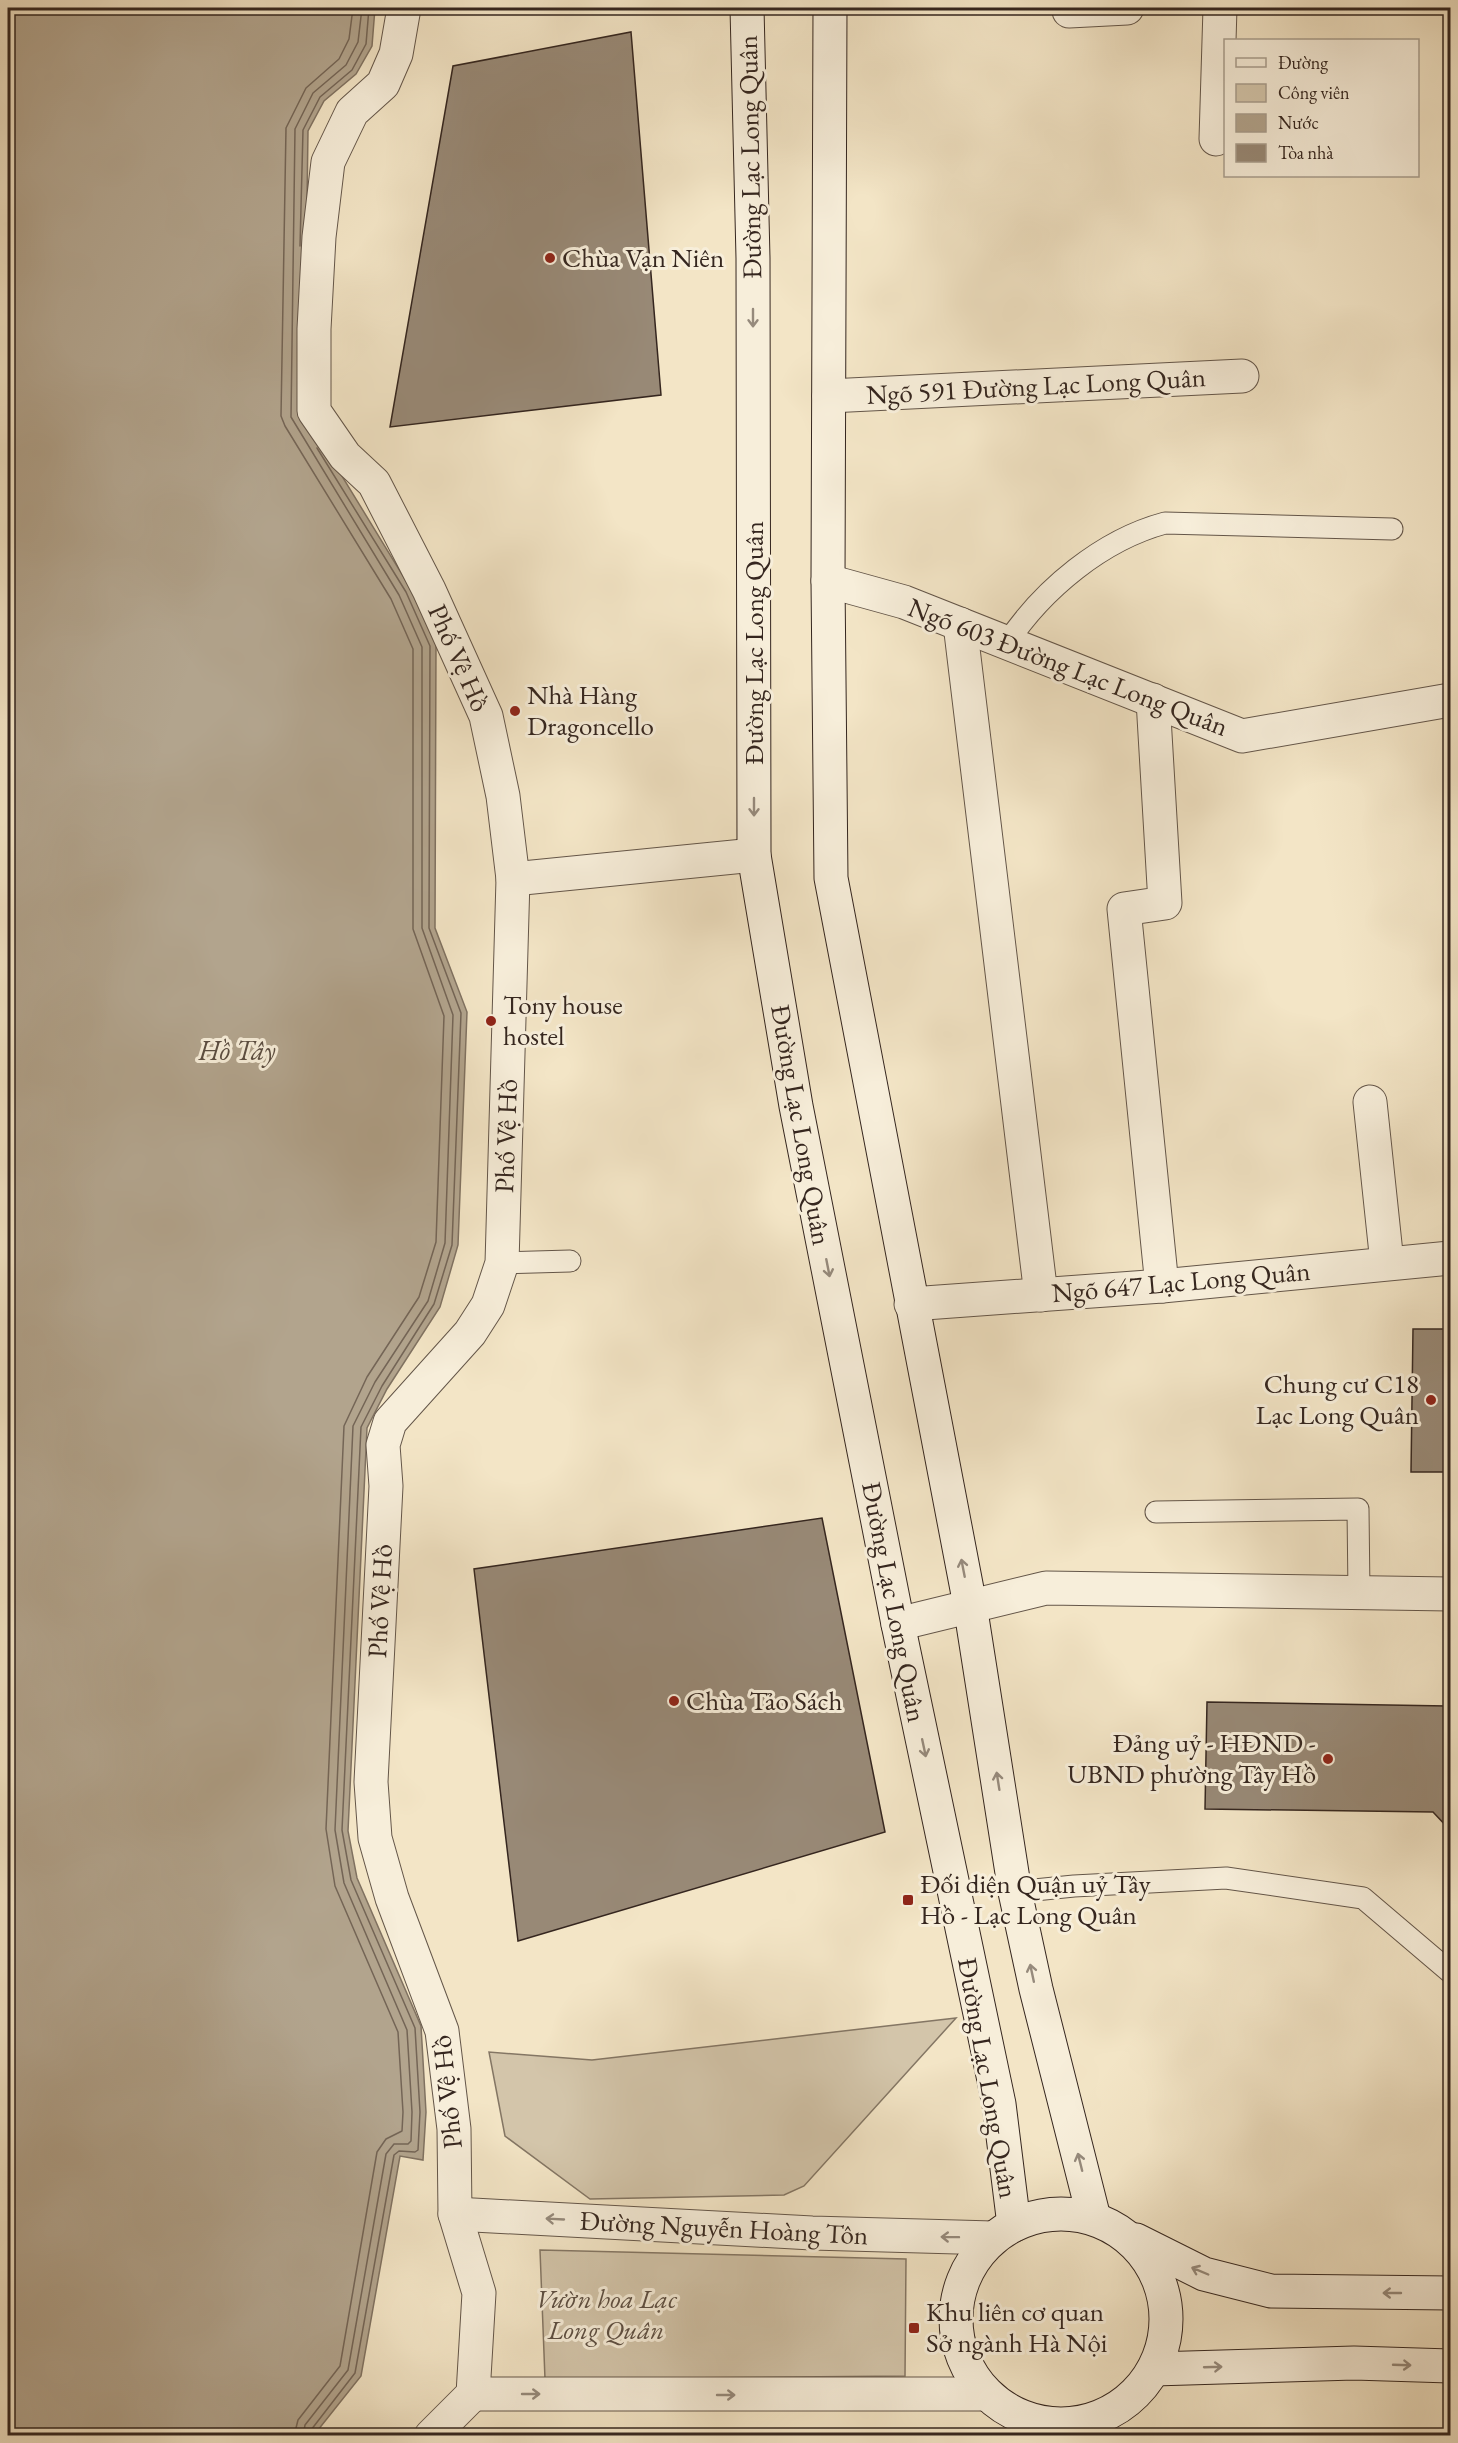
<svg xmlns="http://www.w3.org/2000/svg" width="1458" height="2443" font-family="'EB Garamond',serif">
<rect width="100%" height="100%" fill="#f3e5c6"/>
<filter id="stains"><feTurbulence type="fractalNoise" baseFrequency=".00333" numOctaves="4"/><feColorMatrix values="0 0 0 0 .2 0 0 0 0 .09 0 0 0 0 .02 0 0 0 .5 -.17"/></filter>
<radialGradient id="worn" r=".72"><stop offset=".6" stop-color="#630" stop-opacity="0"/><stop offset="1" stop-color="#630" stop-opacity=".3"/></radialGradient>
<g fill="#d3c5aa" stroke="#847664" stroke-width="1.5">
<polygon points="956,2018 804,2186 784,2195 590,2199 505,2136 489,2052 592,2060"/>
<polygon points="540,2250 906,2259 905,2376 545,2379"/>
</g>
<polygon fill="#b2a48d" stroke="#807261" stroke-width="1.5" points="8,8 375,8 372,46 356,74 324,101 308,131 304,414 411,589 436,644 435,928 467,1012 458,1245 440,1307 387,1389 367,1428 348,1831 357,1878 421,2026 426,2112 423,2160 400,2156 361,2376 314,2435 8,2436"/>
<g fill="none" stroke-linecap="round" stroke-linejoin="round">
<g stroke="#746556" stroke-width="1.5">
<polyline points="300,246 303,130 320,97 352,70 366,44 369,8"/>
<polyline points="294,2436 298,2420 340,2366 377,2152 386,2139 402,2131 403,2112 398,2032 335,1886 326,1829 344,1426 367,1377 419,1297 436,1242 444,1016 413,929 413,649 391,599 285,426 281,416 286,128 306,88 339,59 349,39 353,8"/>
<polyline points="303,2436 305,2425 348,2370 386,2154 394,2144 408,2144 411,2141 412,2112 407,2030 344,1883 335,1830 353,1426 375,1382 428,1301 445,1243 453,1015 422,928 422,647 399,595 291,417 295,129 313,93 346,65 358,42 362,8"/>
<polyline points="310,2436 311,2430 355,2373 394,2155 399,2151 415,2152 418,2150 420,2112 415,2028 351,1880 342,1830 361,1427 382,1386 434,1304 452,1245 461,1013 429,928 430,646 406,592 317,448"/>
</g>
</g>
<g fill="#988976" stroke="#35261f" stroke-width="1.5">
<polygon points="631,32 661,395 390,427 453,66"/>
<polygon points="1413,1329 1450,1329 1450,1472 1411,1472"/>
<polygon points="822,1518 885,1832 518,1941 474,1569"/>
<polygon points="1207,1702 1447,1706 1450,1709 1450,1830 1433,1812 1205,1809"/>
</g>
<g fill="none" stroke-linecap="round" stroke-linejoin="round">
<defs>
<g id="service">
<path d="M1007,643C1043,589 1102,540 1165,523L1392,529"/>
<polyline points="502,1263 570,1261"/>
<polyline points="1156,1512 1358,1509 1359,1593"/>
<polyline points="1015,1892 1074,1886 1226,1878 1363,1898 1450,1972"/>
</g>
<g id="minor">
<polyline points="1069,8 1069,11 1127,8"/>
<polyline points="1216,139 1220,8"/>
<polyline points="829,396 1242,376"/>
<polyline points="828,581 904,602 1242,736 1450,700"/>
<polyline points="960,624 1041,1295"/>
<polyline points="1153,700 1165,903 1124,909 1162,1286"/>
<polyline points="513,879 754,855"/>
<polyline points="1370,1102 1387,1263"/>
<polyline points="911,1304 1162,1286 1450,1258"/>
<polyline points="898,1624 1046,1588 1450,1594"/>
<polyline points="455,2214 812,2233 993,2238"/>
<polyline points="473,2394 985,2394"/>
</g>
<polyline id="tertiary" points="404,8 396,54 383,84 352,112 328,162 319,237 314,329 314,411 345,456 374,483 429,590 486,716 503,796 513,879 502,1263 488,1305 470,1333 390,1422 383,1445 386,1486 371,1782 375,1838 392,1898 442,2031 454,2129 455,2214 479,2293 473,2394 431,2436"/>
<g id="secondary">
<polyline points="747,8 753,258 754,855 796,1106 898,1624 999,2104 1014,2225"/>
<polyline points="830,8 828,581 831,878 970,1605 1015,1892 1036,1989 1094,2218"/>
<circle cx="1061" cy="2319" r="105"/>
<polyline points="1136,2240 1204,2274 1271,2291 1450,2293"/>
<polyline points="1154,2369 1354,2363 1450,2366"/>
</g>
</defs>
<use href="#service" stroke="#645649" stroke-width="23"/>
<use href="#minor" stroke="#645649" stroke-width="35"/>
<use href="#tertiary" stroke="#645649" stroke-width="35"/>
<use href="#secondary" stroke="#35261f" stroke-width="35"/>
<use href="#service" stroke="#f7eeda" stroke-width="21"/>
<use href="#minor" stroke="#f7eeda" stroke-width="33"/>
<use href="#tertiary" stroke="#f7eeda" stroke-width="33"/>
<use href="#secondary" stroke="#f7eeda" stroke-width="33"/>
</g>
<defs><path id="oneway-shaft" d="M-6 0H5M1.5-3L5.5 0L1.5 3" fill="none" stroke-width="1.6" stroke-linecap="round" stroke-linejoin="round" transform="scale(1.5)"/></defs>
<g stroke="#968a7c">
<use href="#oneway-shaft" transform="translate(753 318) rotate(90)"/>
<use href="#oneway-shaft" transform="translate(754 807) rotate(90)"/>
<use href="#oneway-shaft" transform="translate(828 1268) rotate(79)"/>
<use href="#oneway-shaft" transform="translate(963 1568) rotate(-101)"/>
<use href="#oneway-shaft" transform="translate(924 1748) rotate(78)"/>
<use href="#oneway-shaft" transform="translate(998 1781) rotate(-99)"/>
<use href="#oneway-shaft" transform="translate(1032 1973) rotate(-102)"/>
<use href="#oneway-shaft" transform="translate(1080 2162) rotate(-104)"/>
<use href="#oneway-shaft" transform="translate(555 2219) rotate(-177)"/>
<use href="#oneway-shaft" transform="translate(950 2237) rotate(-179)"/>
<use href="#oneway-shaft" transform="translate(1200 2271) rotate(-157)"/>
<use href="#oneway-shaft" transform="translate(1392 2293) rotate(-180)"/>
<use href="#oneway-shaft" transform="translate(1402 2365) rotate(2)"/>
<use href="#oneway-shaft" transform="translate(1213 2367) rotate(-2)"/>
<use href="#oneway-shaft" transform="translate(531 2394)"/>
<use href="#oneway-shaft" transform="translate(726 2395)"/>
</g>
<g fill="#8f2418" stroke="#f7eeda" stroke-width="2">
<circle cx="550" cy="258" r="6"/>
<circle cx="515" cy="711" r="6"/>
<circle cx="491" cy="1021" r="6"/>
<circle cx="1431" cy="1400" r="6"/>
<circle cx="674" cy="1701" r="6"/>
<circle cx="1328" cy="1759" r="6"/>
<rect x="902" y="1894" width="12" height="12" rx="3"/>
<rect x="908" y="2322" width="12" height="12" rx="3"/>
</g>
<g text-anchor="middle" stroke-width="6" stroke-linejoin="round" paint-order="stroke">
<g font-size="27" fill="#35261f" stroke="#f7eeda">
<text transform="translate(750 157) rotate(-91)" y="9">Đường Lạc Long Quân</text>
<text transform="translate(1036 386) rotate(-3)" y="9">Ngõ 591 Đường Lạc Long Quân</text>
<text transform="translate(754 643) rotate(-90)" y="9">Đường Lạc Long Quân</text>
<text transform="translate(459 658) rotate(66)" y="9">Phố Vệ Hồ</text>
<text transform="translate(1068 667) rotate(21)" y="9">Ngõ 603 Đường Lạc Long Quân</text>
<text transform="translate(801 1125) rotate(80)" y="9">Đường Lạc Long Quân</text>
<text transform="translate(506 1136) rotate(-88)" y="9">Phố Vệ Hồ</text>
<text transform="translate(1181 1282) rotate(-5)" y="9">Ngõ 647 Lạc Long Quân</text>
<text transform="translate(380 1601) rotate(-87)" y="9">Phố Vệ Hồ</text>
<text transform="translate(894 1602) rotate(79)" y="9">Đường Lạc Long Quân</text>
<text transform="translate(988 2078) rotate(80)" y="9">Đường Lạc Long Quân</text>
<text transform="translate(447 2092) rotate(-96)" y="9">Phố Vệ Hồ</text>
<text transform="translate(724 2228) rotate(3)" y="9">Đường Nguyễn Hoàng Tôn</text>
</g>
<g font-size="27" fill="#35261f" stroke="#f7eeda" text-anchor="start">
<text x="562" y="267">Chùa Vạn Niên</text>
<text x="527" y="704">Nhà Hàng<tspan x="527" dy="31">Dragoncello</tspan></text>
<text x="503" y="1014">Tony house<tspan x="503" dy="31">hostel</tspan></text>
<text x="1419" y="1393" text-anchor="end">Chung cư C18<tspan x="1419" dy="31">Lạc Long Quân</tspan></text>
<text x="686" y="1710">Chùa Tảo Sách</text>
<text x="1316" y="1752" text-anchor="end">Đảng uỷ - HĐND -<tspan x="1316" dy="31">UBND phường Tây Hồ</tspan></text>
<text x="920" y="1893">Đối diện Quận uỷ Tây<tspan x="920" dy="31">Hồ - Lạc Long Quân</tspan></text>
<text x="926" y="2321">Khu liên cơ quan<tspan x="926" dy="31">Sở ngành Hà Nội</tspan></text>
</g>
<g font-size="27" font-style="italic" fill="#5c4e42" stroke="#f7eeda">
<text x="606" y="2308">Vườn hoa Lạc<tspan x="606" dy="31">Long Quân</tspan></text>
</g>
<g font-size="28" font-style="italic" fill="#5a4c40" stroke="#f7eeda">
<text x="237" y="1060">Hồ Tây</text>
</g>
</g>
<rect width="1458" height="2443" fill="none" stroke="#f3e5c6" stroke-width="30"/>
<rect x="9" y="9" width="1440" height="2425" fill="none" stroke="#35261f" stroke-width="3"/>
<rect x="15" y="15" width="1428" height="2413" fill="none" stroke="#35261f" stroke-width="1.5"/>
<rect x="1224" y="39" width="195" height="138" fill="#f7eeda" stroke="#a99e8f" stroke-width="1.5"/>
<rect x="1236" y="58" width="30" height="9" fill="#f7eeda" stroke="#a99e8f" stroke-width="1.5"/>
<text x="1278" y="69" font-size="18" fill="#35261f">Đường</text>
<rect x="1236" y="84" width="30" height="18" fill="#d3c5aa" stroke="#a99e8f" stroke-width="1.5"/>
<text x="1278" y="99" font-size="18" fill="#35261f">Công viên</text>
<rect x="1236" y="114" width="30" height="18" fill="#b2a48d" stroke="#a99e8f" stroke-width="1.5"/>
<text x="1278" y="129" font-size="18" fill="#35261f">Nước</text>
<rect x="1236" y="144" width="30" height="18" fill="#988976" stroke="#a99e8f" stroke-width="1.5"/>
<text x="1278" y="159" font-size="18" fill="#35261f">Tòa nhà</text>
<rect width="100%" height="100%" filter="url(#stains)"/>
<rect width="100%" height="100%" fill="url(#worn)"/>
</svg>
